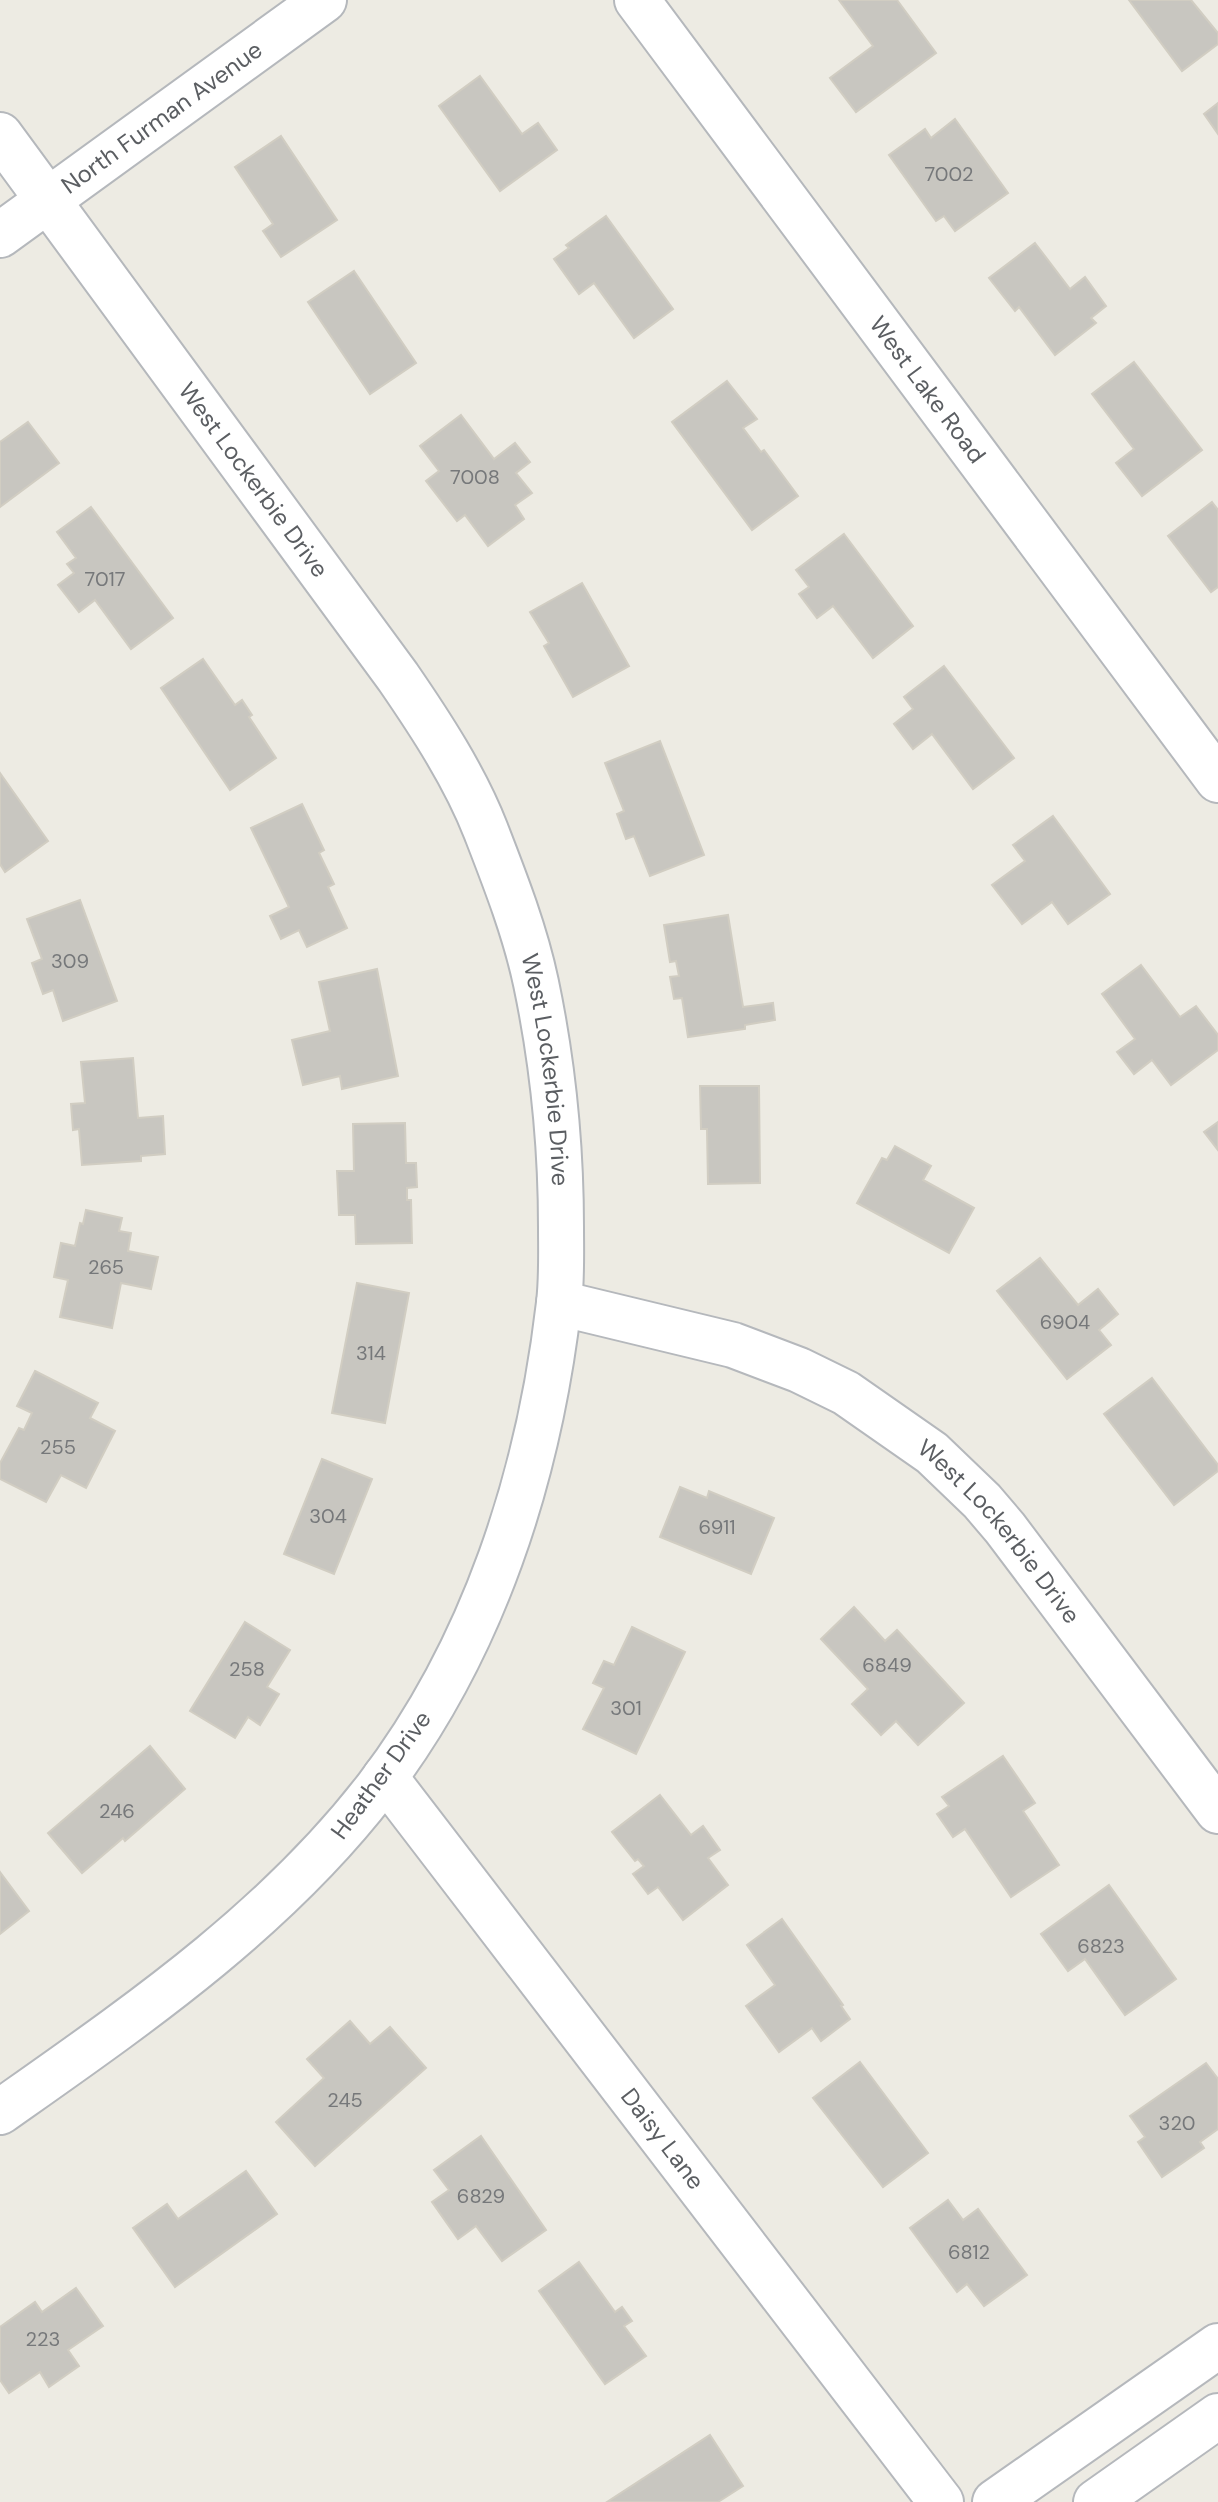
<svg xmlns="http://www.w3.org/2000/svg" width="1218" height="2502" font-family="'DM Sans',sans-serif">
<rect width="100%" height="100%" fill="#edebe3"/>
<g fill="#c8c6c0" stroke="#d1cdc2" stroke-width="2">
<polygon points="839,0 897,0 936,53 856,112 830,78 873,46"/>
<polygon points="1129,0 1191,0 1218,33 1218,44 1182,71"/>
<polygon points="480,76 522,134 538,123 557,150 500,191 439,106"/>
<polygon points="1218,103 1218,134 1204,114"/>
<polygon points="955,119 1008,193 955,231 944,216 936,221 889,155 925,129 931,138"/>
<polygon points="281,136 337,220 281,257 263,231 273,224 235,167"/>
<polygon points="606,216 673,309 634,338 594,283 579,294 554,259 569,248 566,245"/>
<polygon points="1035,243 1070,289 1085,277 1106,306 1091,318 1096,323 1055,355 1019,307 1015,311 989,278"/>
<polygon points="354,271 416,363 370,394 308,302"/>
<polygon points="1134,362 1202,450 1142,496 1116,463 1134,449 1092,394"/>
<polygon points="727,381 757,419 743,428 761,452 764,450 798,496 752,530 672,422"/>
<polygon points="461,415 494,459 515,443 530,462 516,473 532,493 515,505 524,519 488,546 465,515 457,521 426,481 439,471 420,446"/>
<polygon points="28,422 59,463 0,507 0,442"/>
<polygon points="1212,502 1218,510 1218,587 1211,592 1168,536"/>
<polygon points="91,507 173,618 131,649 95,600 79,612 58,585 74,573 67,564 76,558 57,532"/>
<polygon points="844,534 913,626 873,658 833,606 817,618 799,594 809,587 796,570"/>
<polygon points="582,583 629,666 573,697 544,646 549,643 530,612"/>
<polygon points="203,659 235,705 242,700 252,715 249,717 276,758 230,790 161,688"/>
<polygon points="944,666 1014,758 973,789 932,734 913,749 894,724 913,709 904,697"/>
<polygon points="660,741 704,855 650,876 634,836 626,839 617,814 624,811 605,763"/>
<polygon points="0,773 48,841 5,872 0,864"/>
<polygon points="302,804 324,850 319,853 334,884 328,887 347,928 307,947 299,930 281,939 270,916 289,907 251,828"/>
<polygon points="1053,816 1110,894 1068,924 1052,902 1022,924 992,885 1025,861 1013,845"/>
<polygon points="80,900 117,1001 63,1021 53,990 43,994 32,963 42,959 27,919"/>
<polygon points="728,915 743,1007 773,1003 775,1020 745,1025 745,1029 688,1037 682,998 674,999 670,977 679,976 676,961 670,962 664,925"/>
<polygon points="1141,965 1180,1017 1196,1006 1218,1035 1218,1050 1171,1085 1152,1060 1134,1074 1117,1052 1135,1039 1102,994"/>
<polygon points="377,969 398,1076 342,1089 340,1076 303,1085 292,1040 330,1031 319,982"/>
<polygon points="133,1058 138,1118 163,1116 165,1154 141,1156 141,1161 82,1165 79,1129 73,1130 71,1104 85,1103 81,1062"/>
<polygon points="700,1086 759,1086 760,1183 708,1184 707,1129 701,1129"/>
<polygon points="1218,1122 1218,1150 1204,1132"/>
<polygon points="405,1123 406,1163 416,1163 417,1187 407,1188 407,1200 411,1200 412,1243 356,1244 355,1215 339,1215 337,1171 354,1171 353,1124"/>
<polygon points="895,1146 931,1166 923,1180 974,1208 949,1253 857,1203 882,1158 887,1160"/>
<polygon points="86,1210 122,1218 119,1231 131,1233 128,1251 158,1257 151,1289 121,1283 112,1328 60,1317 68,1280 54,1277 61,1243 75,1246 80,1223 83,1224"/>
<polygon points="1040,1258 1078,1305 1098,1289 1118,1314 1099,1330 1111,1345 1067,1379 997,1291"/>
<polygon points="357,1283 409,1293 385,1423 332,1413"/>
<polygon points="35,1371 98,1403 90,1418 115,1431 86,1488 61,1475 46,1502 0,1479 0,1463 19,1428 24,1430 32,1413 17,1406"/>
<polygon points="1152,1378 1218,1465 1218,1471 1174,1505 1104,1414"/>
<polygon points="322,1459 372,1479 334,1574 284,1554"/>
<polygon points="680,1487 707,1498 709,1491 774,1518 751,1574 660,1537"/>
<polygon points="854,1607 885,1641 897,1630 964,1703 918,1745 896,1721 881,1735 852,1704 868,1689 821,1639"/>
<polygon points="245,1622 290,1650 267,1687 279,1694 260,1725 248,1717 235,1738 190,1711"/>
<polygon points="632,1627 685,1652 636,1754 583,1729 604,1688 593,1683 604,1661 614,1665"/>
<polygon points="150,1746 185,1789 125,1841 123,1838 82,1873 48,1833"/>
<polygon points="1003,1756 1035,1803 1023,1811 1059,1865 1011,1897 965,1829 953,1837 937,1814 949,1806 942,1797"/>
<polygon points="660,1795 691,1835 703,1826 720,1850 708,1858 728,1885 683,1920 658,1887 648,1894 633,1874 644,1866 638,1859 635,1861 612,1832"/>
<polygon points="0,1872 29,1911 0,1934"/>
<polygon points="1109,1885 1176,1979 1125,2015 1085,1959 1068,1971 1041,1934"/>
<polygon points="782,1919 843,2005 841,2006 850,2019 821,2041 812,2028 779,2052 746,2006 775,1985 747,1945"/>
<polygon points="350,2021 370,2044 390,2027 426,2068 315,2166 276,2122 324,2078 307,2059"/>
<polygon points="860,2062 928,2153 883,2187 813,2098"/>
<polygon points="1206,2063 1218,2079 1218,2129 1200,2142 1204,2148 1162,2177 1138,2142 1145,2137 1130,2116"/>
<polygon points="481,2136 546,2230 502,2261 476,2226 458,2239 432,2202 449,2190 434,2170"/>
<polygon points="246,2171 277,2214 175,2287 133,2228 167,2204 178,2219"/>
<polygon points="948,2200 963,2220 978,2209 1027,2275 984,2306 967,2284 957,2292 910,2228"/>
<polygon points="579,2262 615,2312 622,2307 632,2321 624,2326 646,2356 605,2384 539,2291"/>
<polygon points="76,2288 103,2326 68,2350 79,2366 49,2387 40,2372 9,2393 0,2380 0,2327 35,2302 42,2312"/>
<polygon points="710,2435 743,2486 718,2502 607,2502"/>
</g>
<g fill="none" stroke-linecap="round" stroke-linejoin="round">
<defs>
<g id="minor">
<path id="s1" d="M637,0L1218,780"/>
<path id="s2" d="M0,135L398,677C431,725 465,777 486,831C505,880 525,931 536,983C553,1064 561,1144 561,1227C561,1252 562,1278 559,1303C539,1476 484,1648 377,1788C274,1922 136,2016 0,2112"/>
<path id="s3" d="M0,235L324,0"/>
<path id="s4" d="M559,1303L733,1345L799,1370L846,1393L932,1453L982,1501L1005,1528L1218,1811"/>
<path id="s5" d="M385,1777L941,2502"/>
<polyline points="995,2502 1218,2346"/>
<polyline points="1096,2502 1218,2416"/>
</g>
</defs>
<use href="#minor" stroke="#b5b8bc" stroke-width="48"/>
<use href="#minor" stroke="#fff" stroke-width="44"/>
</g>
<g text-anchor="middle" stroke-width="8" stroke-linejoin="round" paint-order="stroke">
<g font-size="20" fill="#76787a">
<text x="949" y="181">7002</text>
<text x="475" y="484">7008</text>
<text x="105" y="586">7017</text>
<text x="70" y="968">309</text>
<text x="106" y="1274">265</text>
<text x="1065" y="1329">6904</text>
<text x="371" y="1360">314</text>
<text x="58" y="1454">255</text>
<text x="328" y="1523">304</text>
<text x="717" y="1534">6911</text>
<text x="887" y="1672">6849</text>
<text x="247" y="1676">258</text>
<text x="626" y="1715">301</text>
<text x="117" y="1818">246</text>
<text x="1101" y="1953">6823</text>
<text x="345" y="2107">245</text>
<text x="1177" y="2130">320</text>
<text x="481" y="2203">6829</text>
<text x="969" y="2259">6812</text>
<text x="43" y="2346">223</text>
</g>
<g font-size="24" fill="#5b5e62" stroke="#fff">
<text dy="8" stroke="none"><textPath href="#s3" startOffset="200">North Furman Avenue</textPath></text>
<text dy="8" stroke="none"><textPath href="#s1" startOffset="486">West Lake Road</textPath></text>
<text dy="8" stroke="none"><textPath href="#s2" startOffset="428">West Lockerbie Drive</textPath></text>
<text dy="8" stroke="none"><textPath href="#s2" startOffset="1098">West Lockerbie Drive</textPath></text>
<text dy="8" stroke="none"><textPath href="#s4" startOffset="510">West Lockerbie Drive</textPath></text>
<text transform="translate(381 1775) rotate(-54)" y="8">Heather Drive</text>
<text dy="8" stroke="none"><textPath href="#s5" startOffset="456">Daisy Lane</textPath></text>
</g>
</g>
</svg>
